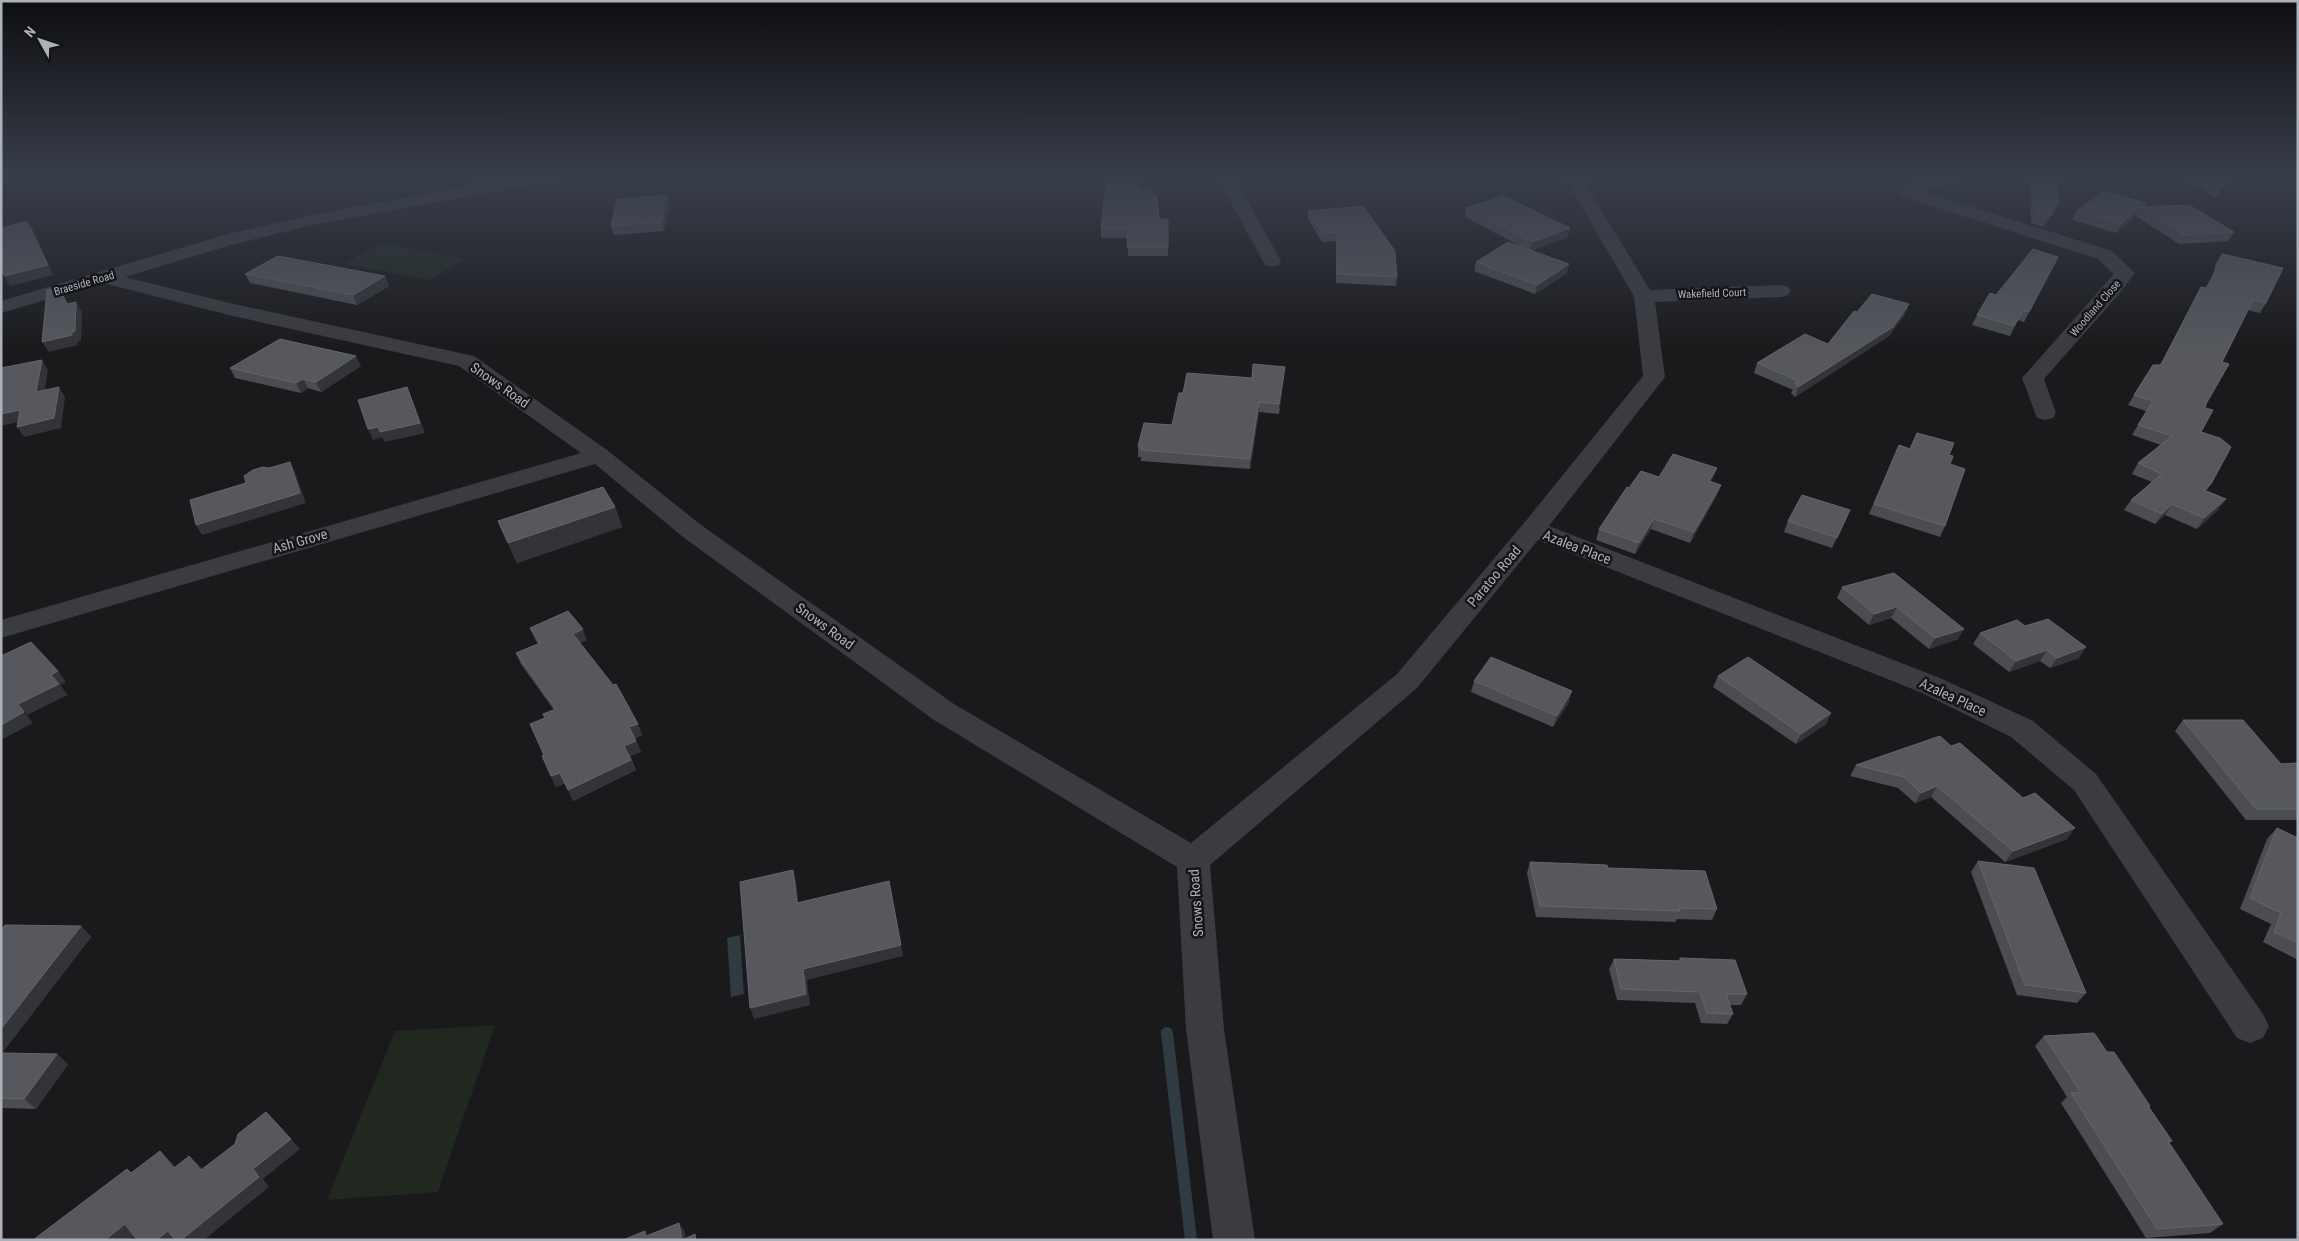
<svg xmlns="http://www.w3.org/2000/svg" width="2299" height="1241" font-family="'Roboto Condensed',sans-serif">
<rect width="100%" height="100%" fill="#1a1a1c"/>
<g fill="#202820">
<polygon points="381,243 465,259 430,280 344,264"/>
<polygon points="495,1025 438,1192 327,1200 395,1031"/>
</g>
<polygon fill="#2f3a41" points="740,935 744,994 731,997 727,938"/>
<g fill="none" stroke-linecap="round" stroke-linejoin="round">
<polyline stroke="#2f3a41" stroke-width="12" points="1167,1033 1191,1240"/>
<g fill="#3b3c41" fill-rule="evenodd">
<polygon points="516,177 555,177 553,181 547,182 312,225 234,244 125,277 234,304 474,356 607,450 701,525 954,704 1191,843 1397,674 1524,523 1643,376 1634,296 1564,177 1581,177 1650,290 1781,285 1788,287 1791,291 1788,295 1781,297 1655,302 1665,377 1549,526 1940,678 2033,721 2096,774 2263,1014 2269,1026 2263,1038 2250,1043 2237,1038 2074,790 2011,737 1920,692 1538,540 1417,688 1210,865 1224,1029 1255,1240 1213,1240 1186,1029 1177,867 934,720 683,537 595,464 1,638 1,620 581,453 459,366 233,316 103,283 1,313 1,301 228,234 312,215"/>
<polygon points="1217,177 1234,177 1281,261 1279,265 1272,267 1265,265"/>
<polygon points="1934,177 1961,177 1959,181 1925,192 2112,251 2135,273 2119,294 2044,379 2056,413 2053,418 2045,420 2037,418 2022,378 2114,274 2098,259 1901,196 1898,192 1901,188"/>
</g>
</g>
<g fill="#4b4d51">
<polygon points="2032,177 2055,177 2055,212 2043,227 2031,223 2030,183"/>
<polygon points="2186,177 2231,177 2216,198"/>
<polygon points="1141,189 1150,193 1159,219 1168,219 1168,256 1128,256 1128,238 1101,238 1101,229"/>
<polygon points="667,195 670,204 664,231 614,235 611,226"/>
<polygon points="2144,207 2234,232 2228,241 2179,244 2136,216 2116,233 2072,220 2077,211"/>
<polygon points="1466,208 1568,237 1532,250 1567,273 1535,294 1474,271 1476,262 1522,247 1465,217"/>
<polygon points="1308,211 1397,277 1396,286 1336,283 1336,241 1322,242 1308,219"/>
<polygon points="2222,254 2266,303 2260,313 2248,310 2222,362 2206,404 2201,432 2211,484 2206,491 2218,510 2197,529 2165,515 2155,524 2124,510 2131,500 2152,482 2132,474 2138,463 2161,445 2132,435 2146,411 2128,405 2134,395 2160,365 2201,287 2206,288 2212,278 2216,263"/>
<polygon points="2058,257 2024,322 2018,320 2010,336 1972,325 1977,315 1996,295"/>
<polygon points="245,274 389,286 357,305 250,283"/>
<polygon points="1909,304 1905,314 1889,336 1795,397 1791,393 1793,390 1754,373 1757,363 1828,344 1857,312"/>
<polygon points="361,366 321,392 308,388 301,393 235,378 230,368"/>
<polygon points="1284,376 1279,414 1259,412 1250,469 1141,461 1141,457 1138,457 1138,446 1252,378"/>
<polygon points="1917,433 1949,455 1950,464 1945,526 1940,537 1869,514 1899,445 1910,449"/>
<polygon points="1717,468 1711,481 1717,495 1690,543 1651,529 1635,554 1596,540 1599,529 1629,488 1659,477"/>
<polygon points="615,507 622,527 517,563 498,521"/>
<polygon points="1850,510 1832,548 1784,532 1788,521"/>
<polygon points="1894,573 1958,639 1929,649 1891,618 1869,625 1837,598 1842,587"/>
<polygon points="2025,626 2079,658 2050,668 2040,661 2009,672 1973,644 1980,633"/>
<polygon points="530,628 587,640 580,643 638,724 642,735 635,738 641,752 630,756 636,770 573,801 565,783 556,787 542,756 544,755 545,718 543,714 554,710 521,664 516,653 538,644 535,639"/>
<polygon points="1718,676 1831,713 1826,724 1796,744 1713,687"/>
<polygon points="1474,681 1569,702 1553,727 1471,692"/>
<polygon points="2183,720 2281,764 2298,763 2298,820 2246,820 2175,731"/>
<polygon points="1951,746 2023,798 2067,839 2005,862 1931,797 1915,803 1898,788 1850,776 1856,765"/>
<polygon points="2277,828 2298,838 2298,960 2263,942 2271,924 2240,909 2267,839"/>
<polygon points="1978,861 2086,993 2077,1003 2017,995 1971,872"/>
<polygon points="1530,862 1608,868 1717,909 1712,920 1677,919 1675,922 1536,917 1527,873"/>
<polygon points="81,926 91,937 2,1053 68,1064 36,1109 1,1108 1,930"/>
<polygon points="1680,958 1747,994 1741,1005 1730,1005 1733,1014 1727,1024 1701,1023 1695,1003 1617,1000 1609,969 1614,959 1678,961"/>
<polygon points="2044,1036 2107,1052 2150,1106 2149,1107 2172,1141 2169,1143 2223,1224 2210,1233 2146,1238 2061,1103 2067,1097 2035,1046"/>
</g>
<g fill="#333437">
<polygon points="2229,177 2231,177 2216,198 2221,189"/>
<polygon points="667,195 670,204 664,231 662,222"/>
<polygon points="2059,203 2055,212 2043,227 2048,218"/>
<polygon points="2141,207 2136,216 2116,233 2121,224"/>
<polygon points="27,221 33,230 53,275 10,286 4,276"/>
<polygon points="1570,228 1568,237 1530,251 1532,242"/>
<polygon points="1569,264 1567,273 1535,294 1537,285"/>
<polygon points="385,276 389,286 357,305 353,295"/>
<polygon points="76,302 82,312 81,341 78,341 78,345 49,352 42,342 72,332"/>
<polygon points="1909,304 1905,314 1889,336 1795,397 1798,387"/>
<polygon points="356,356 361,366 321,392 316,382"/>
<polygon points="42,360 48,370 43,402 36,392"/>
<polygon points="1285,367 1284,376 1279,414 1279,404"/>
<polygon points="303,379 308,388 301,393 296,383"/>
<polygon points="59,387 65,397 61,428 24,437 17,427"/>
<polygon points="407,387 425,433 385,442 382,437 373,440 368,429"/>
<polygon points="1259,402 1259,412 1250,469 1250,459"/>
<polygon points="20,410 26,420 1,426 1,414"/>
<polygon points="290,462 295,472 306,503 202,535 196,525"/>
<polygon points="1717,468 1713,478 1705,491 1709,481"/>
<polygon points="1721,485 1717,495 1690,543 1694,532"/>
<polygon points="2226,499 2218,510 2197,529 2204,518"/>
<polygon points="2172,504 2165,515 2155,524 2162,514"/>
<polygon points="615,507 622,527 517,563 508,543"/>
<polygon points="1654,519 1651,529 1635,554 1639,543"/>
<polygon points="1897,607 1891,618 1869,625 1874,614"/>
<polygon points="583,629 587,640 577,645 573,634"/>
<polygon points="1964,629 1958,639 1929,649 1935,638"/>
<polygon points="2086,647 2079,658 2050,668 2057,658"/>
<polygon points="2047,650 2040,661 2009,672 2016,661"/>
<polygon points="58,671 66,682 60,685 68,695 27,715 18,704 51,675"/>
<polygon points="1572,691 1569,702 1553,727 1557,716"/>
<polygon points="24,712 33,723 1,740 1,725"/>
<polygon points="1831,713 1826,724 1796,744 1801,734"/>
<polygon points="638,724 642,735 633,738 629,727"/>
<polygon points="636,741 641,752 628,757 624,746"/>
<polygon points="631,760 636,770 573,801 568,790"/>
<polygon points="560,773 565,783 556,787 551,776"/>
<polygon points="1937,786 1931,797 1915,803 1921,793"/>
<polygon points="2075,828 2067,839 2005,862 2013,851"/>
<polygon points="793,870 796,880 800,914 797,903"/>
<polygon points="889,881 903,956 807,980 810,1005 754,1019 750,1008 803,969"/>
<polygon points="81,926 91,937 1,1054 1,1029"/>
<polygon points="57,1054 68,1064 36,1109 24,1099"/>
<polygon points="266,1112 300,1149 263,1179 269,1187 204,1240 181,1240 253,1169"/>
<polygon points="160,1151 170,1161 185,1178 174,1168"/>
<polygon points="189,1156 200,1166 212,1180 201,1170"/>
<polygon points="679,1223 685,1232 686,1240 682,1240"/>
<polygon points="125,1224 137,1234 129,1240 105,1240"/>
<polygon points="168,1231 179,1240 156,1240"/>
</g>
<g fill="#56585d" stroke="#63666c">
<polygon points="1107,177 1141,177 1140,189 1150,189 1150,193 1157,196 1159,219 1168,219 1168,247 1127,247 1128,229 1101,229"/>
<polygon points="2034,177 2057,178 2059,203 2048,218 2035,214"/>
<polygon points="2203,177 2229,177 2221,189"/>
<polygon points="2104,191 2146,203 2141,207 2189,205 2234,232 2184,235 2141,207 2121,224 2077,211"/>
<polygon points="667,195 662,222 611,226 617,199"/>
<polygon points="1504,196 1570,228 1532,242 1466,208"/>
<polygon points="1363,206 1395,251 1397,277 1337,274 1337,232 1323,233 1308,211"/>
<polygon points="27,221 48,265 4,276 1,268 1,228"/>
<polygon points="1508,242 1569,264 1537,285 1476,262"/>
<polygon points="2033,249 2058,257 2029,312 2023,311 2014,326 1977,315 1990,293 1996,295"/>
<polygon points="2222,254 2283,268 2266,303 2253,300 2222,362 2229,364 2206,404 2205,408 2213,410 2201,432 2220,438 2231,447 2211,484 2204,490 2226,499 2204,518 2172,504 2162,514 2131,500 2162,474 2138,463 2172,436 2138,425 2153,401 2134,395 2153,365 2161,365 2201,287 2206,288 2217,269"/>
<polygon points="278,256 385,276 353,295 245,274"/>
<polygon points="59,287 67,304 76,302 75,331 72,332 72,335 42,342 47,290"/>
<polygon points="1872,294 1909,304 1893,327 1798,387 1795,383 1798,381 1757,363 1805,334 1828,344 1854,311 1857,312"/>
<polygon points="280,339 356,356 316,382 303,379 296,383 230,368"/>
<polygon points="42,360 36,392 59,387 54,418 17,427 20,410 1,414 1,368"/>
<polygon points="1253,364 1285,367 1279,404 1259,402 1250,459 1141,450 1142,447 1138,446 1144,423 1172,425 1179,393 1183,393 1187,373 1252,378"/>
<polygon points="407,387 420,423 380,432 378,427 368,429 358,400"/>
<polygon points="1917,433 1954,443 1949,455 1953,456 1950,464 1965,469 1945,526 1874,504 1899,445 1910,449"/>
<polygon points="1673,454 1717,468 1709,481 1721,485 1694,532 1654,519 1639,543 1599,529 1627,487 1629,488 1641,471 1659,477"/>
<polygon points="290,462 300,493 196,525 190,500 246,483 244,476 253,470 263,467 269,468"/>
<polygon points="603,487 615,507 508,543 498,521"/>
<polygon points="1802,495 1850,510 1837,538 1788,521"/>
<polygon points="1894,573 1964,629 1935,638 1897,607 1874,614 1842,587"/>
<polygon points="568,611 583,629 573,634 613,685 616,684 638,724 629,727 636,741 624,746 631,760 568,790 560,773 551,776 542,756 544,755 530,724 545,718 543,714 556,709 516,653 540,643 530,628"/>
<polygon points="2048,619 2086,647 2057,658 2047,650 2016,661 1980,633 2017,620 2025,626"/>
<polygon points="31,642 58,671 51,675 59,684 18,704 24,712 1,725 1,656"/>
<polygon points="1491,657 1572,691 1557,716 1474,681"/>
<polygon points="1748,657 1831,713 1801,734 1718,676"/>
<polygon points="2183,720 2243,720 2281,764 2298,763 2298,809 2256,809"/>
<polygon points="1940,736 1951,746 1960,743 2023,798 2035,793 2075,828 2013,851 1937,786 1921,793 1904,777 1856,765"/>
<polygon points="2277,828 2298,838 2298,943 2274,932 2281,913 2250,898"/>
<polygon points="1978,861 2034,868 2086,993 2025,985"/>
<polygon points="1530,862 1607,865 1608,868 1705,871 1717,909 1679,908 1680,911 1540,906"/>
<polygon points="793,870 797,903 889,881 901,945 803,969 806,994 750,1008 740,882"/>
<polygon points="5,925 81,926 1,1029 1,930"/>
<polygon points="1680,958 1735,960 1747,994 1726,994 1733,1014 1707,1013 1700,992 1621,989 1614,959 1681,961"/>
<polygon points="2094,1033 2107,1052 2114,1052 2150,1106 2148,1106 2172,1141 2168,1141 2223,1224 2157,1229 2071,1093 2081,1093 2044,1036"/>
<polygon points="1,1053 57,1054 24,1099 1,1098"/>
<polygon points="266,1112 291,1139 253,1169 259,1177 181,1240 175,1240 168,1231 156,1240 137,1240 125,1224 105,1240 33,1240 127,1169 131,1173 160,1151 174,1168 189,1156 201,1170 235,1144 238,1134"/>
<polygon points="679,1223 682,1240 695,1234 696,1240 623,1240 645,1231 646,1236"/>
</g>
<linearGradient id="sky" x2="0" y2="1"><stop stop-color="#0e0e0f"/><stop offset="0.5" stop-color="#383e4b"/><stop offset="1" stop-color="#383e4b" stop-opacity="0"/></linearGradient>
<rect width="2299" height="351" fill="url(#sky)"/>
<g text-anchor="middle" stroke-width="5" stroke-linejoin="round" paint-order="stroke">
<g font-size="11" fill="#acb2bc" stroke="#151517">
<text transform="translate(84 283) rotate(-16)" y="4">Braeside Road</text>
<text transform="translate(1712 293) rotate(-2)" y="4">Wakefield Court</text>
<text transform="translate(2095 308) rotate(-49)" y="4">Woodland Close</text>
</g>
<g font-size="14" fill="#acb2bc" stroke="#151517">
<text transform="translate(500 385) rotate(35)" y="5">Snows Road</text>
<text transform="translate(300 541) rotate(-16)" y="5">Ash Grove</text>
<text transform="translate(1577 547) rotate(21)" y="5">Azalea Place</text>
<text transform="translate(1494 576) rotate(-50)" y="5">Paratoo Road</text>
<text transform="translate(825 626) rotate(36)" y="5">Snows Road</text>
<text transform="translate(1953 697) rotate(25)" y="5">Azalea Place</text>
<text transform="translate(1196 903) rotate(-94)" y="5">Snows Road</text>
</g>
</g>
<rect width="2299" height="1241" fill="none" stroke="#acb2bc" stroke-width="5"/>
<g transform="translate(40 40) rotate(310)" stroke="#151517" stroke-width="4" paint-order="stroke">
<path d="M0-4L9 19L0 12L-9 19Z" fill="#acb2bc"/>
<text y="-8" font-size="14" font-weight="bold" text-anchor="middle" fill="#acb2bc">N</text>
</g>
</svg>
